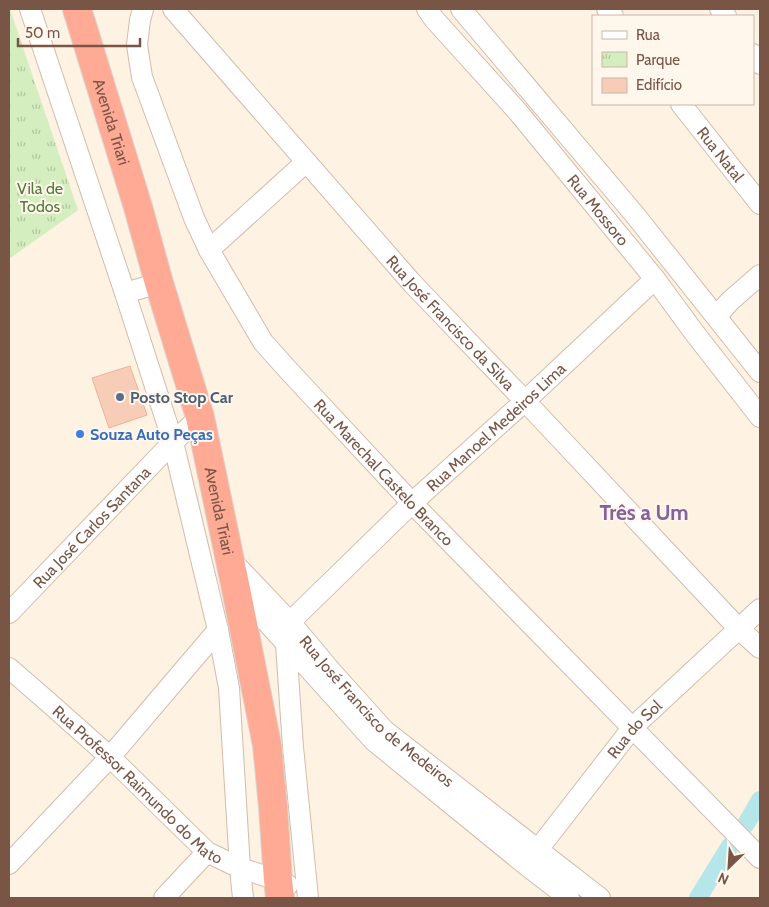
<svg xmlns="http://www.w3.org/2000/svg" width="769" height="907" font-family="Cabin,sans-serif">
<defs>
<pattern id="park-tufts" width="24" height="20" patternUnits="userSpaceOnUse" patternTransform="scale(1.25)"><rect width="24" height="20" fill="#d5eec0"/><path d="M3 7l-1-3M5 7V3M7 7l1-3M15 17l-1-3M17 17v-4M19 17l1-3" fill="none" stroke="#b2c49e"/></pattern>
</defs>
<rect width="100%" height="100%" fill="#fef2e3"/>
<polygon fill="url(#park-tufts)" points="9,9 10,9 78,210 9,259"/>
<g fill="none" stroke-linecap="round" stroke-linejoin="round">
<g stroke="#b5e6ea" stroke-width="18">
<polyline points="746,824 760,800"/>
<polyline points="698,898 730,846"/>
</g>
</g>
<polygon fill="#f7cdb8" stroke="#ebb297" points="130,366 147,415 109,428 92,378"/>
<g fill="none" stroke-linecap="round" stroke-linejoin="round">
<defs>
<g id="street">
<polyline points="30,9 125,293 173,442 218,630 229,688 240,868 243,898"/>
<path id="s1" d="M143,9L140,20L137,45L142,77L194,218L209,250L263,342L289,371L412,503L760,858"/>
<path id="s2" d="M173,9L412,283L525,401L738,628L760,648"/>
<path id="s3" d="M427,9L434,19L518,112L655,279L693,331L760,417"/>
<polyline points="461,9 635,215 760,372"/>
<polyline points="607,9 613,16"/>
<polyline points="720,9 726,16"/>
<polyline points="753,54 760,64"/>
<path id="s4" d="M681,104L760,204"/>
<polyline points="209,250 306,162"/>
<polyline points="125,293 159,283"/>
<polyline points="717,316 730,301 760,275"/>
<path id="s5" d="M230,559L290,622L331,671L385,731L600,898"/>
<polyline points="237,589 374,741 526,865 569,898"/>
<path id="s6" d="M9,613L173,442L200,417"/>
<path id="s7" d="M9,668L47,701L110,757L207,852L240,868L278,880L288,885"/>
<path id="s8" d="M529,861L633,727L760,609"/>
<polyline points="9,864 110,757 218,630"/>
<polyline points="164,898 207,852"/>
<path id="s9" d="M308,898L293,747L286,644L290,622L412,503L525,401L655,279"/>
</g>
<g id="highway">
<path id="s10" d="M77,9L138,207L159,283L200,417L236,589L267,745L273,807L278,880L280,898"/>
</g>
</defs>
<use href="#street" stroke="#d3bbab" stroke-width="22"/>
<use href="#highway" stroke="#dcd3cf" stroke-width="30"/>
<use href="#street" stroke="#fff" stroke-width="20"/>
<use href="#highway" stroke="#ffaa94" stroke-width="28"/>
</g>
<circle fill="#5c6f8a" stroke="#fff6ec" stroke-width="2" cx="120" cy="397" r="5"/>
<circle fill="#3f7fe0" stroke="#fff6ec" stroke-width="2" cx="80" cy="434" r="5"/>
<g text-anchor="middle" stroke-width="4" stroke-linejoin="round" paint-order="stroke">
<g font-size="16" fill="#795546" stroke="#fff6ec">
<text dy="6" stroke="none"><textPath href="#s10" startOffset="118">Avenida Triari</textPath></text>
<text dy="6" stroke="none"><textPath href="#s4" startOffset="64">Rua Natal</textPath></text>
<text dy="6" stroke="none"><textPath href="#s3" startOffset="264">Rua Mossoro</textPath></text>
<text dy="6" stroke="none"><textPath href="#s2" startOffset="419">Rua José Francisco da Silva</textPath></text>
<text dy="6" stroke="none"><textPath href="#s9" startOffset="561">Rua Manoel Medeiros Lima</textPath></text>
<text dy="6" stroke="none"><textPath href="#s1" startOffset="539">Rua Marechal Castelo Branco</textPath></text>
<text dy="6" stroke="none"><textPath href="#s10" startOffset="522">Avenida Triari</textPath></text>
<text dy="6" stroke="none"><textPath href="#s6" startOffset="119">Rua José Carlos Santana</textPath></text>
<text dy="6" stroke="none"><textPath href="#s5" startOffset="212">Rua José Francisco de Medeiros</textPath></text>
<text dy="6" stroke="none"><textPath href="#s8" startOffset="169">Rua do Sol</textPath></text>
<text dy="6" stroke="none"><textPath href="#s7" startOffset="174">Rua Professor Raimundo do Mato</textPath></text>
</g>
<g font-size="16" fill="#517a3b" stroke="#fff6ec">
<text x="40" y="194">Vila de<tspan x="40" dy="18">Todos</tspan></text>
</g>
<g font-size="16" font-weight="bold" fill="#4e5e75" stroke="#fff6ec" text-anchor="start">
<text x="130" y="403">Posto Stop Car</text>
</g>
<g font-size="16" font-weight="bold" fill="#366cbe" stroke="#fff6ec" text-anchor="start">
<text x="90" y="440">Souza Auto Peças</text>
</g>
<g font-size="21" font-weight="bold" fill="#86619e" stroke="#fff6ec">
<text x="644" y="520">Três a Um</text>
</g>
</g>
<rect width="769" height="907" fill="none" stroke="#795546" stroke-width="20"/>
<rect x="592" y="15" width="162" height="90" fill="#fff6ec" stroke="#c9b6aa"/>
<rect x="602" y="31" width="25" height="8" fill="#ffffff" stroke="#c9b6aa"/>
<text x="636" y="40" font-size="15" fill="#795546">Rua</text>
<rect x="602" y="52" width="25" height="15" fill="url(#park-tufts)" stroke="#c9b6aa"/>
<text x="636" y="65" font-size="15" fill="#795546">Parque</text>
<rect x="602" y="78" width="25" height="15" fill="#f7cdb8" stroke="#c9b6aa"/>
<text x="636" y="90" font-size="15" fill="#795546">Edifício</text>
<g transform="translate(729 867) rotate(205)" stroke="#fff6ec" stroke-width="4" paint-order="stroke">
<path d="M0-4L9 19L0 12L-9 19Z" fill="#795546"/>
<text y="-8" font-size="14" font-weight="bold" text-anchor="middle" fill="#795546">N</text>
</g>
<path d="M18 38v8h122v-8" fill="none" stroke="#795546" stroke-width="2.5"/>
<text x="25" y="38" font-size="15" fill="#795546" stroke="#fff6ec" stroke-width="4" paint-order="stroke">50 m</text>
</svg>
